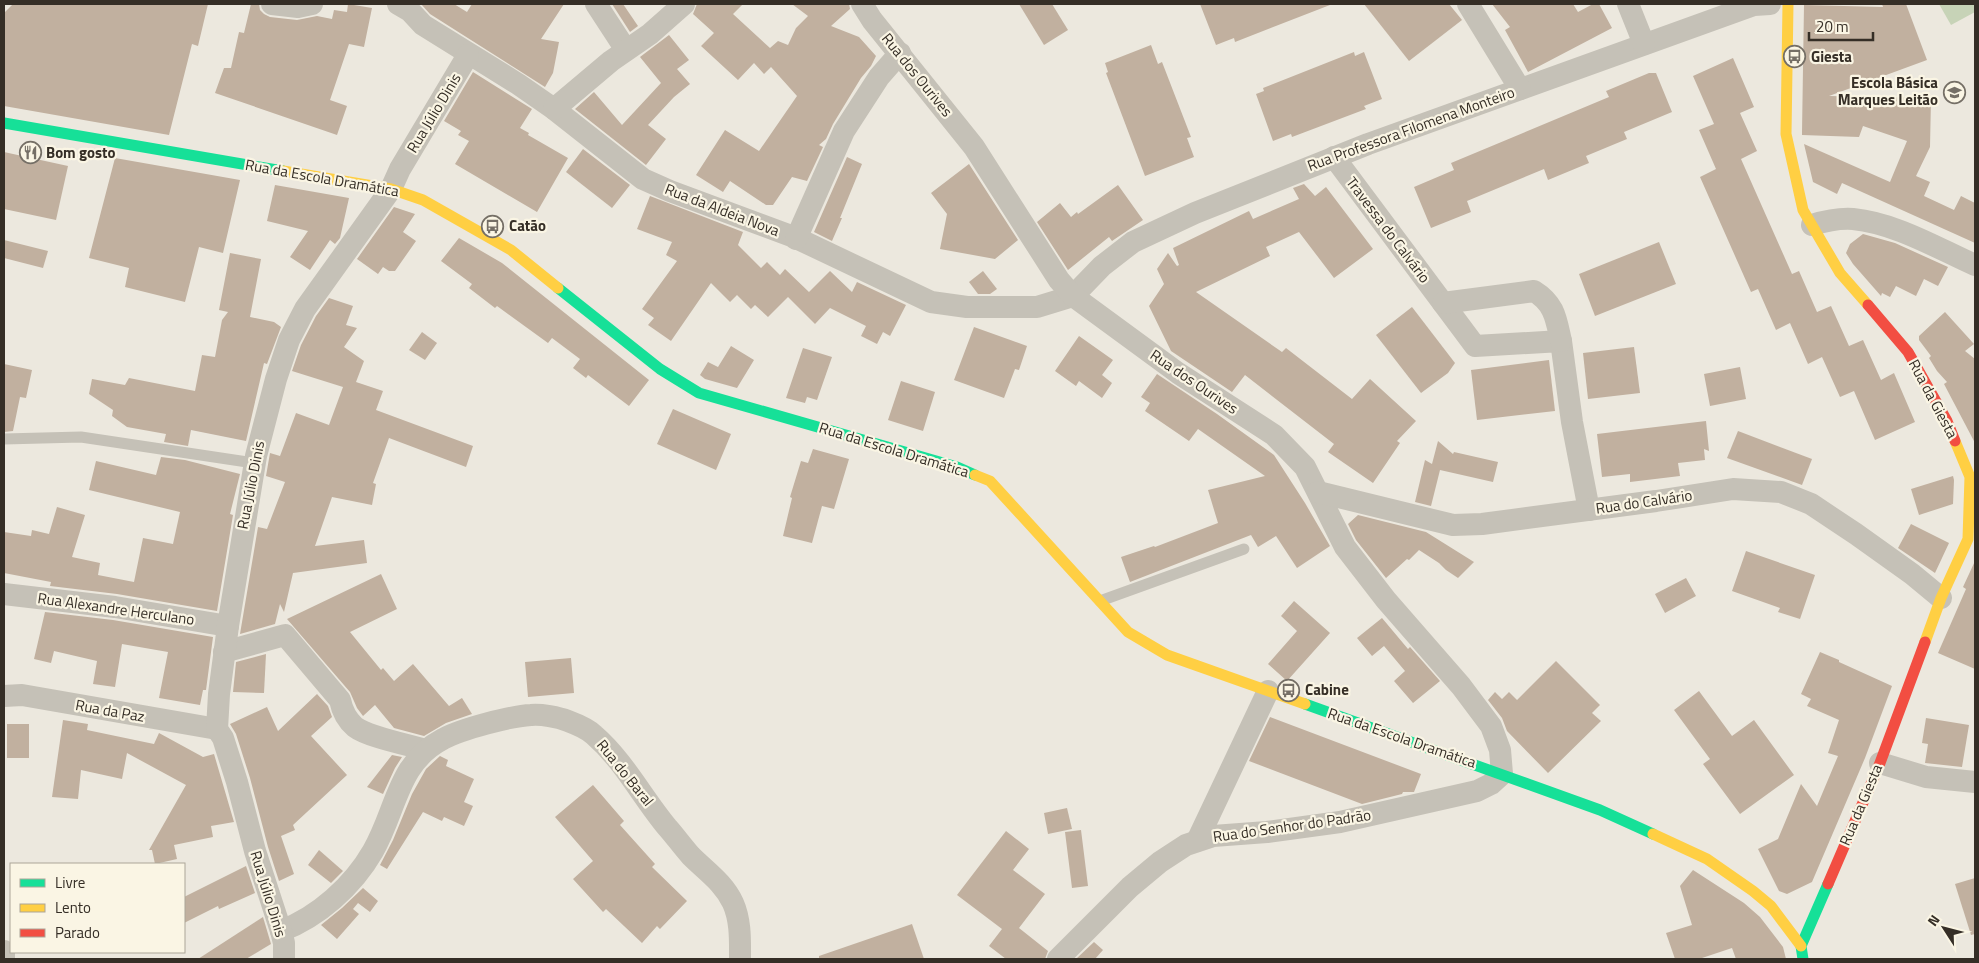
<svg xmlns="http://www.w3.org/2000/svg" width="1979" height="963" font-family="'Titillium Web',sans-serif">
<rect width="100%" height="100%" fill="#ece8de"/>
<polygon fill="#c7d3b7" points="1939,4 1975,4 1975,12 1951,25"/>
<g fill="#c1b09f">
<polygon points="13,4 208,4 198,46 192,44 169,135 4,106 4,13"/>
<polygon points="251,4 259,4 260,10 264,14 270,17 297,20 317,16 332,19 334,10 347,12 348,4 372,8 364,47 349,44 330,100 347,106 337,135 215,93 224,68 231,68 239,32 244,33"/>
<polygon points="421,4 454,4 467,12 472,4 564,4 541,39 559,42 553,73 545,87 430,14"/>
<polygon points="612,4 623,4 638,26 630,32"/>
<polygon points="697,4 743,4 733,14 770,48 778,41 788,45 796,28 808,16 792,4 849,4 850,9 831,26 859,37 876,56 871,66 861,78 833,124 826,139 819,145 823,147 807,181 792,177 773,205 766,205 730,181 723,192 696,175 725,130 759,151 797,96 771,67 764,74 754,63 738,80 701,46 714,33 693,14"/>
<polygon points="1019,4 1052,4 1068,30 1044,45"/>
<polygon points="1200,4 1329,4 1330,5 1235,42 1234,38 1216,45"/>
<polygon points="1364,4 1449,4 1462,20 1409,61"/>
<polygon points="1492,4 1573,4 1578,12 1593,4 1599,4 1612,28 1528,72 1505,30 1510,27"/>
<polygon points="1882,4 1906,4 1927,60 1829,96 1931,98 1930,147 1916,176 1930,182 1924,196 1954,210 1961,196 1975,203 1975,243 1842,183 1837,194 1813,182 1804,144 1890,182 1907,141 1863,126 1859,137 1802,135 1802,132 1804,5 1883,7"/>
<polygon points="669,35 689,60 677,69 690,84 674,97 648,125 666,139 646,165 575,109 594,92 622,125 661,83 640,57"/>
<polygon points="1151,45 1158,64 1162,62 1191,137 1187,138 1194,157 1145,176 1106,73 1108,72 1105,63"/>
<polygon points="1354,52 1355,56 1364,52 1382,99 1364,106 1366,109 1292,137 1291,134 1273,141 1256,94 1264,91 1263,88"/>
<polygon points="1733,58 1754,107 1740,113 1757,151 1741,159 1792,274 1799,271 1817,312 1831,306 1849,346 1863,340 1881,380 1894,373 1915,422 1875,440 1854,391 1840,397 1822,357 1808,364 1790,323 1776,330 1758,289 1751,292 1700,177 1716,169 1699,130 1714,124 1693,76"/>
<polygon points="473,72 532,109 520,128 529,133 528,135 568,158 537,212 455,164 469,141 458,135 461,131 444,121"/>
<polygon points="1649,73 1656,73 1672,112 1624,132 1627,139 1586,156 1589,163 1548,180 1544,169 1467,201 1471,212 1431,228 1414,187 1454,170 1451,163 1609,97 1606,91"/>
<polygon points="583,149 630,185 612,208 566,172"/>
<polygon points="4,152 68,166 56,220 4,209"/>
<polygon points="847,157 862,164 840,218 842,218 832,241 814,232"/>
<polygon points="115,158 240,180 223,253 199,247 185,302 125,287 129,268 89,258"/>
<polygon points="969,164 1018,240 995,259 940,249 947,214 931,193"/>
<polygon points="1304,184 1315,196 1326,187 1373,249 1334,278 1299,232 1266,247 1270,256 1196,292 1282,352 1286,348 1352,399 1370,379 1416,421 1397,441 1400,443 1373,483 1328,452 1334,444 1245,375 1232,392 1171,351 1149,306 1164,284 1157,269 1168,253 1177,266 1179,265 1173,248 1249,211 1253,219 1299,199 1293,188"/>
<polygon points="275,185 349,198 340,238 335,244 330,240 310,270 290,257 308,231 267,221"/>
<polygon points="1118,185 1143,220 1112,241 1109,237 1068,270 1037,222 1060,203 1071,217 1077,212 1078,214"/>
<polygon points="650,196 743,232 738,245 761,268 767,262 780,275 785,269 809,292 830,271 852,292 857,282 906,305 890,336 883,332 877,344 861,336 866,326 830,308 815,324 788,297 768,317 755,305 751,309 737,295 730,302 711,283 671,341 648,325 654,318 642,309 677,261 666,255 672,242 637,229"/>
<polygon points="394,207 415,214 403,232 416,241 395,271 389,271 383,267 378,274 357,259"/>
<polygon points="1863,234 1895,243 1948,267 1938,286 1924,279 1916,296 1896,286 1890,297 1882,293 1881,296 1853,264 1846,253 1850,244"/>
<polygon points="459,238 502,263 649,380 629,406 588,375 586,378 573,368 580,359 552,338 548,343 497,306 495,308 469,288 472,284 441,261"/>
<polygon points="4,240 48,251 43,268 4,258"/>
<polygon points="1659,242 1676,284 1595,316 1579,274"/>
<polygon points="230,253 261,259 250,317 274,322 281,327 267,364 264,363 246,441 191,430 188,446 164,442 166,434 127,427 112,416 113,410 89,394 92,379 125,385 129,378 195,391 202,355 215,357 222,320 228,312 219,310"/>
<polygon points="983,271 997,289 990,294 978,294 969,282"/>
<polygon points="329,298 353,306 346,325 357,328 344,347 364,361 356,382 383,391 376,410 473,446 466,467 389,438 373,483 376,484 372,505 332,497 315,546 364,540 367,563 293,573 284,612 280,604 275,624 240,634 258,527 267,529 285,482 266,476 270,453 280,456 296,413 329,425 343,387 292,371 301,345 316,316"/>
<polygon points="1412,307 1455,363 1448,373 1421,393 1376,335"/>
<polygon points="1945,312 1974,344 1965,351 1975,359 1975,443 1944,384 1947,382 1937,371 1929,358 1931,356 1919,340 1919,336"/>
<polygon points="974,327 1027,346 1019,370 1015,369 1004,398 954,380"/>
<polygon points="422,332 437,343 425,360 409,350"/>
<polygon points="1079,336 1113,360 1102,375 1112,383 1102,398 1079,381 1076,386 1055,371"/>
<polygon points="731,346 754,360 737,388 705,379 700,375 708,362 718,367"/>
<polygon points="1634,347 1640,393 1588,399 1583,353"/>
<polygon points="803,348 832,357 817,400 807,397 805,403 786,398"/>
<polygon points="1549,360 1555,411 1477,420 1471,370"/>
<polygon points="4,364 32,370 26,398 20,397 13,431 4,432"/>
<polygon points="1740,367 1746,399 1710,406 1704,374"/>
<polygon points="1157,374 1217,414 1274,455 1305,503 1330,546 1297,568 1276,536 1258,547 1251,535 1130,582 1121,557 1154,546 1155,547 1218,523 1208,490 1265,476 1198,429 1189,441 1145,411 1150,403 1141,397"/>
<polygon points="901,381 935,392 923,431 888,420"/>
<polygon points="673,409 731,434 716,470 657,444"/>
<polygon points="1706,421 1709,451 1704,449 1705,460 1678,463 1680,476 1630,482 1630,474 1602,477 1597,434"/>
<polygon points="1738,431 1812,459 1802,485 1727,458"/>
<polygon points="1438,441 1453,454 1454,452 1498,462 1493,482 1440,470 1431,506 1415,502 1425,460 1432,464"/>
<polygon points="813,449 849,459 834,509 822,506 812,543 783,536 792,498 790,497 801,461 808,463"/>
<polygon points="161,457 185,460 240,474 230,514 233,515 217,611 117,594 50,586 51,582 4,573 4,532 31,536 32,530 49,534 57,507 85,515 72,557 100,563 98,575 134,582 143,538 173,544 180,512 89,490 96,461 156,475"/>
<polygon points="1953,476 1954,480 1953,504 1919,515 1911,489"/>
<polygon points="1358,515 1426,532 1474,562 1458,578 1446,570 1439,563 1419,550 1409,560 1407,559 1386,578 1356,540 1348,524"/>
<polygon points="1911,524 1949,543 1935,573 1898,548"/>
<polygon points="1746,551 1815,575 1800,619 1778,612 1780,608 1732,591"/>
<polygon points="1975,561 1975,669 1938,653 1966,589 1963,587"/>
<polygon points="381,574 397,609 350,632 381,670 383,668 394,681 413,664 449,706 462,698 472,714 446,723 424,736 394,728 375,705 363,716 357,708 350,692 287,619"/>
<polygon points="1686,578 1696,596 1665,613 1655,594"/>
<polygon points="1294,601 1330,633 1287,681 1268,664 1297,631 1281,616"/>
<polygon points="45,612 113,620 213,637 206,690 203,690 200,705 159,698 168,652 122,644 115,687 93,684 97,661 54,651 51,663 34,659"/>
<polygon points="1382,618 1408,649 1410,647 1440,681 1413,703 1394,681 1405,671 1384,646 1372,656 1357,638"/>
<polygon points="1820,652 1839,660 1839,662 1892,686 1865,758 1812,882 1787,894 1779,891 1758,849 1778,839 1801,784 1817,806 1838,756 1828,753 1839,720 1807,706 1811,699 1801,694"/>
<polygon points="266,654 264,693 233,692 236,662"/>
<polygon points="571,658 574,693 528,697 525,662"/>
<polygon points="1556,661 1600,705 1592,713 1601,721 1548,773 1507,731 1502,718 1488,700 1495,692 1502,699 1509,692 1517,700"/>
<polygon points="1699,691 1732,736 1754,720 1794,775 1740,814 1703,764 1710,759 1674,710"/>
<polygon points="317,694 328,706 332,717 311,736 347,775 293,825 295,830 281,836 294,874 279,881 268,847 250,778 236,734 230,724 267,707 278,731"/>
<polygon points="1270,717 1421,774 1414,792 1403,792 1402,794 1362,804 1249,761"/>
<polygon points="1926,718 1969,725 1962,767 1925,763 1928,744 1922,743"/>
<polygon points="63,720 88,724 87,730 154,744 159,733 203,757 214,754 234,822 211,826 213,837 174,845 177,859 155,864 152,850 149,850 186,785 127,753 122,779 81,770 78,799 52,797"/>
<rect x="7" y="724" width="22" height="34"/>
<polygon points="392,755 402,757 395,768 383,794 367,787"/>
<polygon points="440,756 448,760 446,766 474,779 464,802 473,806 464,826 444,817 442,821 423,812 387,869 380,865 393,840 412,794 426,769"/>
<polygon points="593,785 624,821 620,825 655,864 652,867 687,901 660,929 657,926 642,943 606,909 603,912 573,879 593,861 555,817"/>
<polygon points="1067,808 1072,829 1048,834 1044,813"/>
<polygon points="1081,830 1088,886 1072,888 1065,832"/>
<polygon points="1006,831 1029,849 1013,870 1045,894 1019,928 1048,951 1045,959 1006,959 989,946 1002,929 957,895"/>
<polygon points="319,850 343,871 331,883 308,865"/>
<polygon points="246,866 255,893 219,909 218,906 184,923 184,897"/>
<polygon points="1693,870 1744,903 1760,917 1783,947 1786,959 1736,959 1732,948 1699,959 1675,959 1666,933 1692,925 1680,886"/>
<polygon points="1975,878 1975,934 1971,935 1955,884"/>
<polygon points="363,888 378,901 370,912 358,903 353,909 359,914 337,939 321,925 342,908"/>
<polygon points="263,917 271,944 246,959 198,959"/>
<polygon points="912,924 924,959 819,959 819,956"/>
<polygon points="1094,942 1103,950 1095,959 1076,959"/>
</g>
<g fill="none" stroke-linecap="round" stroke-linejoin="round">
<g stroke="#c5c1b7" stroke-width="11">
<polyline points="4,439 81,437 254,463"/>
<polyline points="1100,601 1244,549"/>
</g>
<g stroke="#c5c1b7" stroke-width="22">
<polyline points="272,4 298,7 312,4"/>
<polyline points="398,4 410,11 423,25 518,84 554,109 643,179 670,191 794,237 931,302 967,307 1037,307 1073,296 1102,266 1133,242 1195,213 1368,144 1754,5 1770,4"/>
<polyline points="596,4 626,50"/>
<polyline points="862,4 872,20 974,147 1059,280 1073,296 1178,373 1274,435 1305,467 1345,547 1386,600 1461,686 1491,726 1500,750 1502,774 1491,784 1477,791 1340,822 1267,832 1213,836 1186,845 1160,862 1130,887 1058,959"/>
<polyline points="1468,4 1520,89"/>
<polyline points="1628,4 1644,44"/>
<polyline points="554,109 611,61 650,34 684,4"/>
<polyline points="1334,157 1475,346 1561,341 1572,422 1589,510"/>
<path d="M1812,225C1825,221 1839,218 1853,219C1895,223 1937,248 1975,265"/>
<polyline points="796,239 844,131 879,77 900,53"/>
<path d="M1443,303L1534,291C1555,304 1556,319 1561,341"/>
<polyline points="1318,492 1453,525 1482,524 1656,501 1733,489 1781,492 1811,504 1856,534 1912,574 1941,598"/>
<polyline points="4,594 115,607 228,626"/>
<path d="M224,652L285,635L340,700C342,710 347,720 355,727C368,737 409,745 426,750"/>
<polyline points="4,696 22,695 217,729"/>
<polyline points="1880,763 1926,777 1975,782"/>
<polyline points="1197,841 1268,691"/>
<path d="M281,931C318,917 353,886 373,851C397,809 397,763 443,739C461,729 511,716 531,715C541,714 558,717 568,721C576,724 588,729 594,735C624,761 642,797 667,827C675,836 683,847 691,856C706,871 724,883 733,903C741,921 740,941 740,959"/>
<polyline points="4,951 4,959"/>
<polyline points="284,959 284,943 281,931 255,851 237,782 223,738 217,729 219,694 228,626 256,456 276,379 289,340 305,309 391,189 400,169 468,55"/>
</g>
<g stroke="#16e098" stroke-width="11">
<polyline points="4,123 283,171"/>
<polyline points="558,288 660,369 699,393 957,467 975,475"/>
<polyline points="1305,704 1600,810 1653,834"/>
<polyline points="1803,959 1801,946 1828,884"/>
</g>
<g stroke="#ffcf43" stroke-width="11">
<polyline points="1788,4 1786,134 1803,210 1840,273 1868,305"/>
<polyline points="283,171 391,189 423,200 511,250 558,288"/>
<polyline points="975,475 990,481 1128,632 1167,655 1305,704"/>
<polyline points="1925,642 1941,598 1968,539 1970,477 1955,441"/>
<polyline points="1653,834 1707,859 1753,891 1771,906 1801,946"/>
</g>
<g stroke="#f24e42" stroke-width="11">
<polyline points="1868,305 1908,352 1947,421 1955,441"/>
<polyline points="1828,884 1880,763 1925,642"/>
</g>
</g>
<defs>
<symbol id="bus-ring" viewBox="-11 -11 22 22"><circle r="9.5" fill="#faf5e4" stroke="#756f66" stroke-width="1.5"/><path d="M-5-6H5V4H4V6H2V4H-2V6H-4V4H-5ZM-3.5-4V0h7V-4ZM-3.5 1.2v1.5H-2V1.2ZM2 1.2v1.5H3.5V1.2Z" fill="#756f66"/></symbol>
<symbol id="school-ring" viewBox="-11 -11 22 22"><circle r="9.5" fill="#faf5e4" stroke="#756f66" stroke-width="1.5"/><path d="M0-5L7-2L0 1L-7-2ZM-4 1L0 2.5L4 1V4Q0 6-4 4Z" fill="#756f66"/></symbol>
<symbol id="restaurant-ring" viewBox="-11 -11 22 22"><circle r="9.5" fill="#faf5e4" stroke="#756f66" stroke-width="1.5"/><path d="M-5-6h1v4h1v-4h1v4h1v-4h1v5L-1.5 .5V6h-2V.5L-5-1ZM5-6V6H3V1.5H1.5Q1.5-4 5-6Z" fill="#756f66"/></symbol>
</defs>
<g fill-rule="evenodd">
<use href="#bus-ring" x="1782" y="44" width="25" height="25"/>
<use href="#school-ring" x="1942" y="80" width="25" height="25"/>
<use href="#restaurant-ring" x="18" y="140" width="25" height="25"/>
<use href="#bus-ring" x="480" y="214" width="25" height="25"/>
<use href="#bus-ring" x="1276" y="678" width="25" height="25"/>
</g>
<g text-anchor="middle" stroke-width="4.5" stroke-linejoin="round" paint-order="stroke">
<g font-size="15" font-weight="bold" fill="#352e26" stroke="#faf5e4" text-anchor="start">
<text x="1811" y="62">Giesta</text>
<text x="1938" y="88" text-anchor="end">Escola Básica<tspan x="1938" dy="17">Marques Leitão</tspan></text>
<text x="46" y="158">Bom gosto</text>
<text x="509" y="231">Catão</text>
<text x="1305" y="695">Cabine</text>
</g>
<g font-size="15" fill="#352e26" stroke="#faf5e4">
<text transform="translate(917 75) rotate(51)" y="5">Rua dos Ourives</text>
<text transform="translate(434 113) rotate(-59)" y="5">Rua Júlio Dinis</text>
<text transform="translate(1411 129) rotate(-20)" y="5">Rua Professora Filomena Monteiro</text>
<text transform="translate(322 178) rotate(10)" y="5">Rua da Escola Dramática</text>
<text transform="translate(722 210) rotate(21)" y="5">Rua da Aldeia Nova</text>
<text transform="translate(1388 230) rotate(53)" y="5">Travessa do Calvário</text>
<text transform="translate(1194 382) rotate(34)" y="5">Rua dos Ourives</text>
<text transform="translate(1933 399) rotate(62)" y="5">Rua da Giesta</text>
<text transform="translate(894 450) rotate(17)" y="5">Rua da Escola Dramática</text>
<text transform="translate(251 485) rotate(-79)" y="5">Rua Júlio Dinis</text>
<text transform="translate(1644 502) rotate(-8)" y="5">Rua do Calvário</text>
<text transform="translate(116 609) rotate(8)" y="5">Rua Alexandre Herculano</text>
<text transform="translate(110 711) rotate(10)" y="5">Rua da Paz</text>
<text transform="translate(1402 738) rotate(19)" y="5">Rua da Escola Dramática</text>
<text transform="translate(625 773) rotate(51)" y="5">Rua do Baral</text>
<text transform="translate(1861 805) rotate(-67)" y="5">Rua da Giesta</text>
<text transform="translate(1292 826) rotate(-8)" y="5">Rua do Senhor do Padrão</text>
<text transform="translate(268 894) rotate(73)" y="5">Rua Júlio Dinis</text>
</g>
</g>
<rect width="1979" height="963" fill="none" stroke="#352e26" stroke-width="10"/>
<rect x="10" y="863" width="175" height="90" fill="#faf5e4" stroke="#aba598"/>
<rect x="20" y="879" width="25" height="8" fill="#16e098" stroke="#aba598"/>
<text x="55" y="888" font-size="15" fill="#352e26">Livre</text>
<rect x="20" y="904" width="25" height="8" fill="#ffcf43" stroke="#aba598"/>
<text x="55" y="913" font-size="15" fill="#352e26">Lento</text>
<rect x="20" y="929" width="25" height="8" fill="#f24e42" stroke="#aba598"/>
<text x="55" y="938" font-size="15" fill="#352e26">Parado</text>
<g transform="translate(1944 928) rotate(306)" stroke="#faf5e4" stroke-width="4" paint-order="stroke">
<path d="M0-4L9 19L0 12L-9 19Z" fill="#352e26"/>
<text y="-8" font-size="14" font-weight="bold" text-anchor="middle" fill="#352e26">N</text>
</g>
<path d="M1809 32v8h64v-8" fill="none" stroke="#352e26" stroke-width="2.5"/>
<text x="1816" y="32" font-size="15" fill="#352e26" stroke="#faf5e4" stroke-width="4" paint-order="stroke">20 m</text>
</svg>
